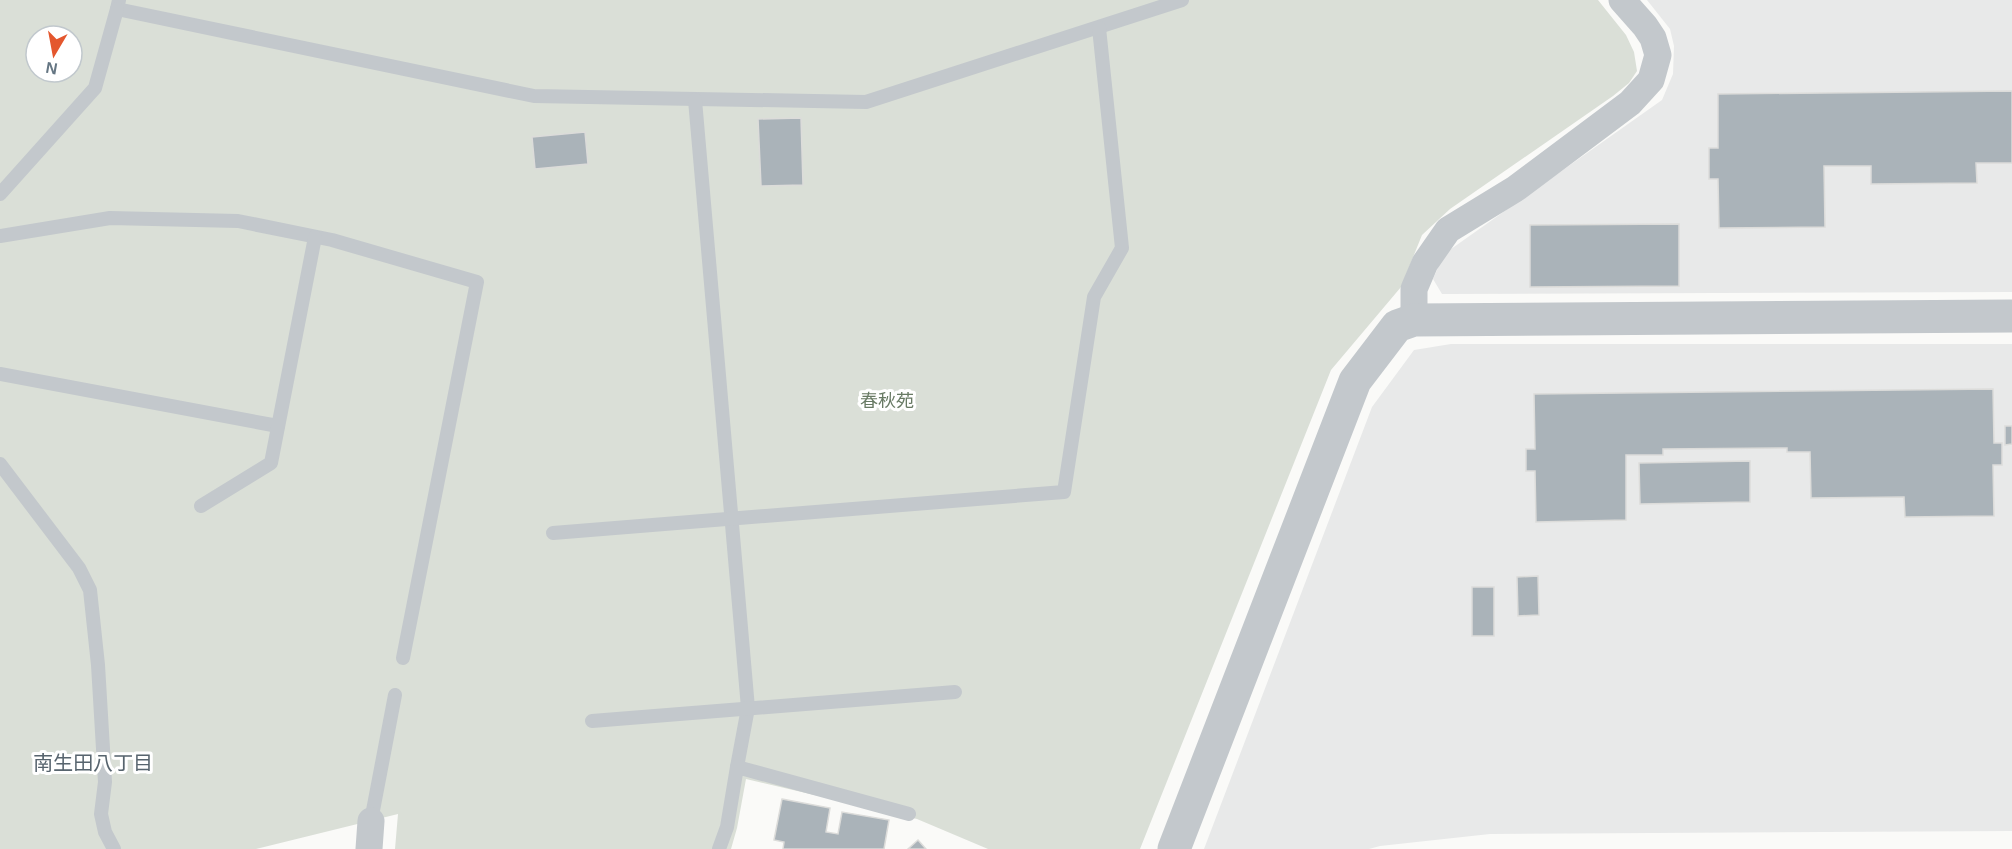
<svg xmlns="http://www.w3.org/2000/svg" width="2012" height="849" font-family="Arial,'Noto Sans JP',sans-serif">
<rect width="100%" height="100%" fill="#fafaf8"/>
<g fill="#e8e9e9">
<polygon points="1647,0 2012,0 2012,292 1442,294 1433,279 1444,254 1662,100 1673,74 1674,46 1670,29"/>
<polygon points="1451,344 2012,344 2012,831 1490,834 1380,846 1369,849 1204,849 1372,407 1414,350"/>
</g>
<path fill="#dadfd7" fill-rule="evenodd" d="M0,0H1598L1626,35L1634,52L1637,71L1629,83L1613,96L1450,209L1422,235L1401,287L1331,370L1140,849H988L917,819L746,779L737,828L731,849H395L398,814L256,849H0ZM36,36H72V72H36Z"/>
<g fill="#aab3b9" stroke="#dcdcda" stroke-width="1.5">
<polygon points="2012,91 2012,163 1976,163 1977,183 1871,184 1871,166 1824,166 1825,227 1719,228 1718,179 1709,179 1709,148 1718,148 1718,94"/>
<polygon points="801,118 803,185 761,186 758,119"/>
<polygon points="585,132 588,164 535,169 532,137"/>
<polygon points="1679,224 1679,286 1530,287 1530,225"/>
<polygon points="1993,389 1994,443 2002,443 2002,465 1993,465 1994,516 1905,517 1904,497 1811,498 1810,452 1787,452 1787,448 1663,449 1663,455 1626,455 1626,520 1536,522 1535,471 1526,471 1526,449 1535,449 1534,394"/>
<polygon points="2005,426 2012,426 2012,444 2005,445"/>
<polygon points="1750,461 1750,502 1640,504 1639,463"/>
<polygon points="1538,576 1539,615 1518,616 1517,577"/>
<rect x="1472" y="587" width="22" height="49"/>
<polygon points="782,799 830,808 826,832 838,834 842,812 889,820 884,849 783,849 784,842 774,840"/>
<polygon points="918,840 926,849 908,849"/>
</g>
<g fill="none" stroke-linecap="round" stroke-linejoin="round">
<g stroke="#c3c8cc" stroke-width="14">
<polyline points="119,0 117,9 534,96 866,102 1182,0"/>
<polyline points="695,100 748,708 737,767"/>
<polyline points="0,194 95,88 117,9"/>
<polyline points="0,236 110,218 238,221 332,240 477,282 403,658"/>
<polyline points="0,374 278,426"/>
<polyline points="0,464 79,568 90,590 98,665 105,782 101,814 105,832 114,849"/>
<polyline points="201,506 271,463 315,237"/>
<polyline points="553,533 1064,492 1094,297 1122,248 1099,28"/>
<polyline points="592,721 955,692"/>
<polyline points="371,821 395,695"/>
<polyline points="719,849 727,827 737,767 909,814"/>
</g>
<g stroke="#c3c8cc" stroke-width="27">
<polyline points="1414,320 1414,289 1425,263 1448,230 1515,189 1630,103 1651,80 1658,55 1653,38 1645,26 1622,0"/>
<polyline points="369,849 371,821"/>
</g>
<polyline stroke="#c3c8cc" stroke-width="33" points="1174,849 1355,381 1397,326 1414,320 2012,316"/>
</g>
<g text-anchor="middle" stroke-width="6" stroke-linejoin="round" paint-order="stroke">
<g font-size="18" fill="#687a64" stroke="#fff">
<text x="887" y="407">春秋苑</text>
</g>
<g font-size="20" fill="#57646e" stroke="#fff">
<text x="93" y="770">南生田八丁目</text>
</g>
</g>
<g transform="translate(54 54) rotate(190)"><circle r="28" fill="#ffffff" stroke="#c1c8cd" stroke-width="1.5"/>
<path d="M0-4.5L10 22L0 15L-10 22Z" fill="#e4572e"/>
<text y="-9" font-size="16" font-weight="bold" text-anchor="middle" fill="#657683">N</text>
</g>
</svg>
